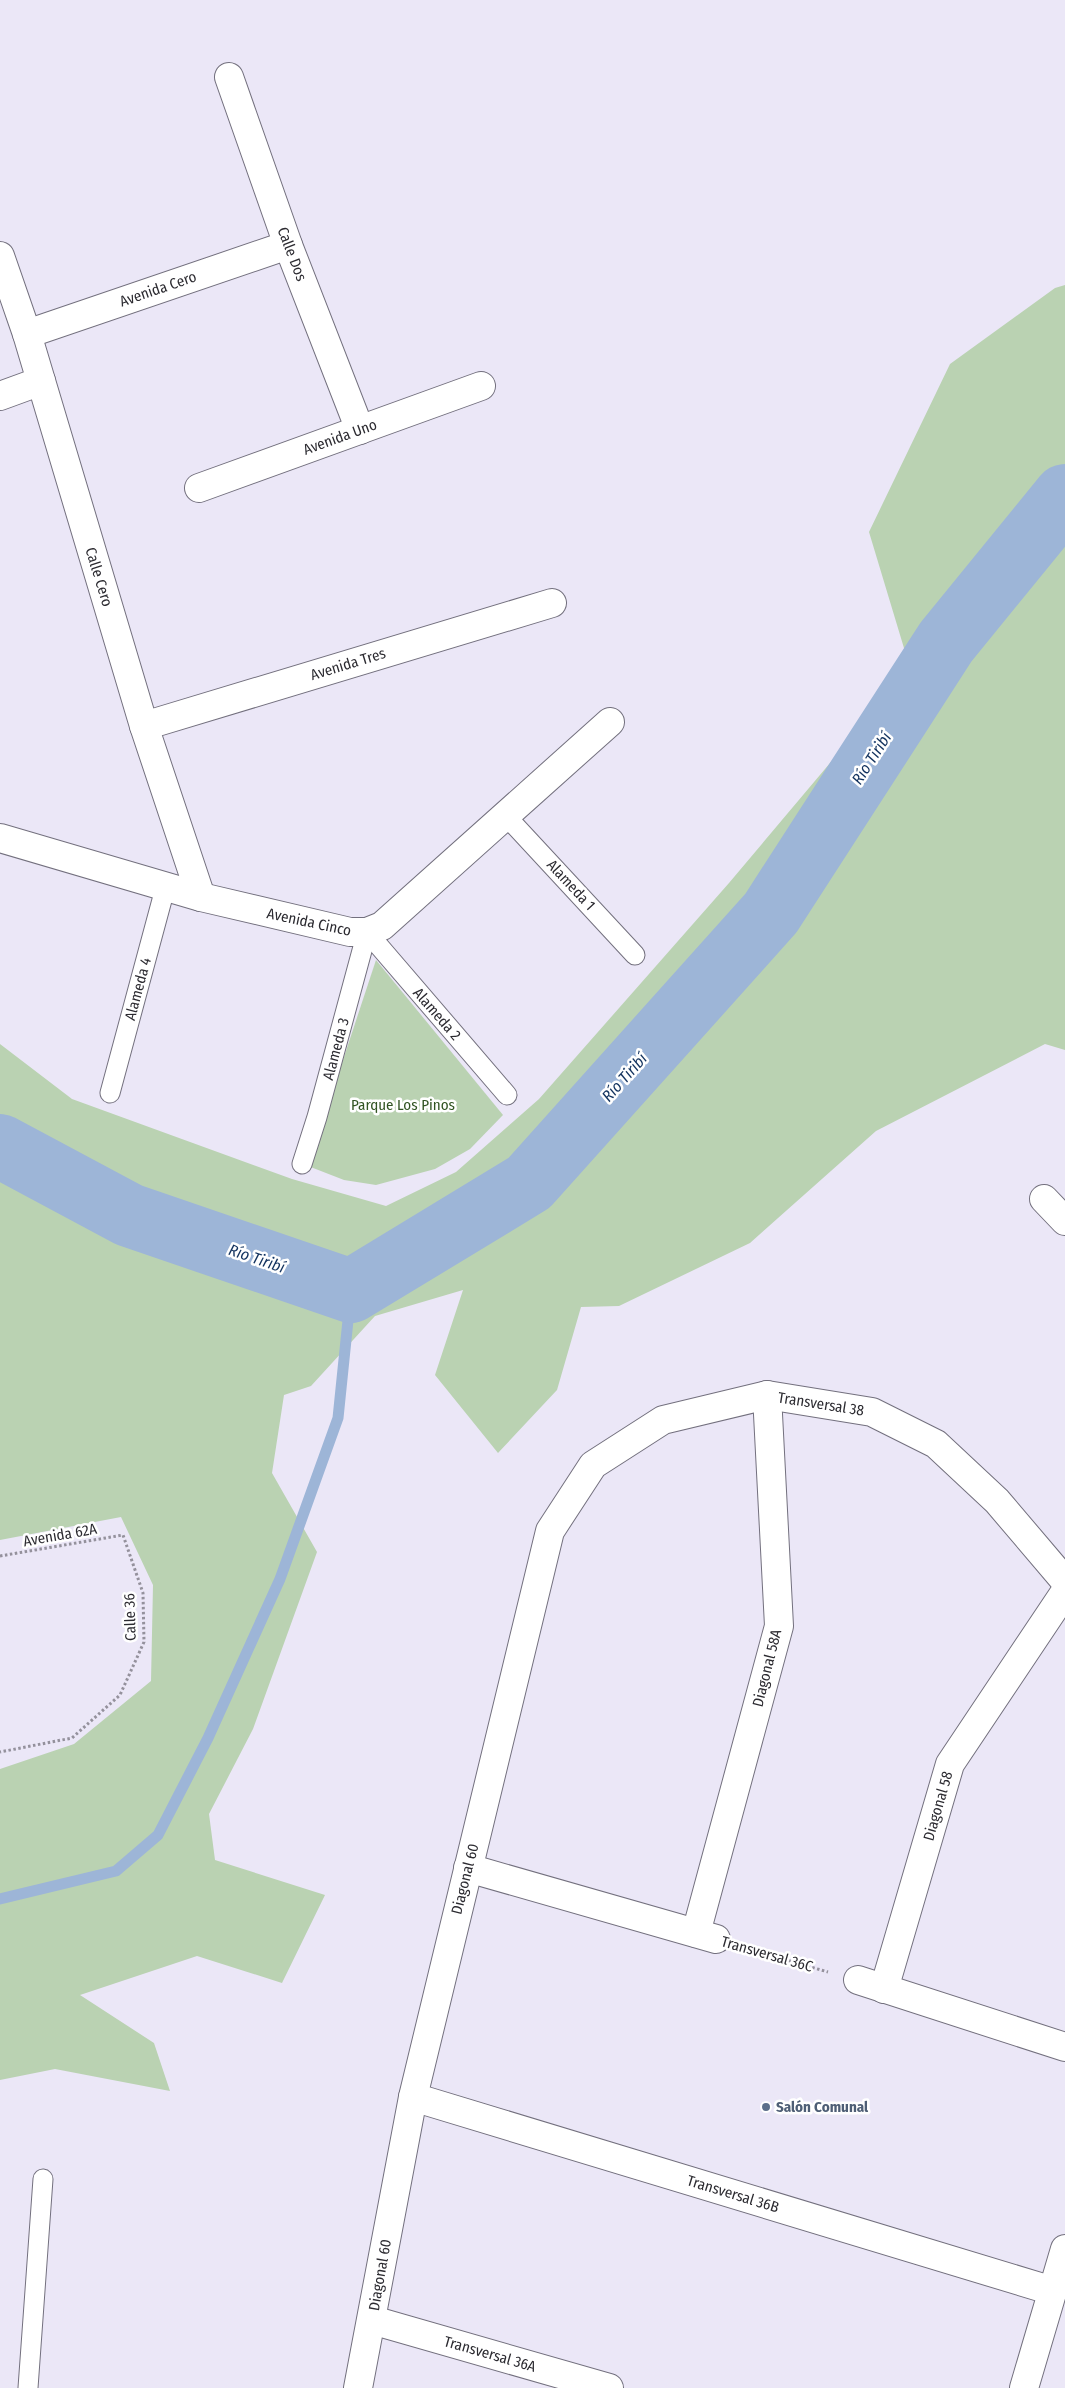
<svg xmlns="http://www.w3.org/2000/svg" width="1065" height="2388" font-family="'Fira Sans Condensed',sans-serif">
<rect width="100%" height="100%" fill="#ebe7f7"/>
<g fill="#bad2b2">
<polygon points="1065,285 1065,1050 1045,1044 876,1131 750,1243 619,1306 581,1307 557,1390 498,1453 435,1375 463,1290 375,1316 311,1386 284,1395 272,1473 317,1552 253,1729 209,1814 215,1860 325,1895 282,1983 197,1956 80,1995 154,2043 170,2091 55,2069 0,2080 0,1769 74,1744 151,1681 153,1585 121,1517 0,1540 0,1044 72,1099 292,1179 386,1206 456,1172 539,1099 729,883 910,668 869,532 950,364 1055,288"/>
<polygon points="376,960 503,1115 470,1149 435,1169 376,1185 344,1180 308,1166"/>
</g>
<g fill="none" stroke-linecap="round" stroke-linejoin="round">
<polyline stroke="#9db5d7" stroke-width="11" points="0,1899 116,1871 158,1835 208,1738 280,1579 338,1418 351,1291"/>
<polyline stroke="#9db5d7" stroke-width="64" points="0,1146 129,1215 351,1291 529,1183 771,913 946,642 1065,496"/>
<defs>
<g id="service">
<polyline points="506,816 635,955"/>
<polyline points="367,932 507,1095"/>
<polyline points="110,1093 166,885"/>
<polyline points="302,1164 317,1117 367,932"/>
<polyline points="28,2388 43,2179"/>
</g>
<g id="minor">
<polyline points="229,77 288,245 360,430"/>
<polyline points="0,256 27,334 144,726 201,897"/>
<polyline points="27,334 288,245"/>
<polyline points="0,396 41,381"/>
<polyline points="199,488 481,386"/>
<polyline points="144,726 552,603"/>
<polyline points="0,838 201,897 350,932 367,932 382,926 610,722"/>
<polyline points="1044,1199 1065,1221"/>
<polyline points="468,1868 716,1939"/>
<polyline points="696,1933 779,1626 767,1395"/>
<polyline points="858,1980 1065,2047"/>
<polyline points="884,1989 950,1764 1065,1592"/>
<polyline points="413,2097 1053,2291"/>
<polyline points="372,2320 609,2388"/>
<polyline points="358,2388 413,2097 550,1531 593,1465 663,1420 767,1395 872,1412 936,1444 997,1501 1065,1581"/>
<polyline points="1024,2388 1065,2249"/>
</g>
</defs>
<use href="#service" stroke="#73707e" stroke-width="21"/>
<use href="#minor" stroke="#73707e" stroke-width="30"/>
<g stroke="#94919c" stroke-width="3" stroke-dasharray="2.5 2.5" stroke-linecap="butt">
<polyline points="0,1556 123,1535 143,1593 144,1642 120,1695 72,1738 0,1752"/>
<polyline points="745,1948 828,1972"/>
</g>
<use href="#service" stroke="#fff" stroke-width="19"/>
<use href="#minor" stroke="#fff" stroke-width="28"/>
</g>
<circle fill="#5c6f8a" stroke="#fff" stroke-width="2" cx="766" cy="2107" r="5"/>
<g text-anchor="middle" stroke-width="5" stroke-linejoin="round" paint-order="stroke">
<g font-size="15" fill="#2c2b31" stroke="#fff">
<text transform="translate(292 254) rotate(69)" y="5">Calle Dos</text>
<text transform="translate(158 289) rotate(-19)" y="5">Avenida Cero</text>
<text transform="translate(340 437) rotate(-20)" y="5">Avenida Uno</text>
<text transform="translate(99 577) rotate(73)" y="5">Calle Cero</text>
<text transform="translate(348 664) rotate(-17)" y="5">Avenida Tres</text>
<text transform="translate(571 885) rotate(47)" y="5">Alameda 1</text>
<text transform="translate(309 922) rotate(12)" y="5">Avenida Cinco</text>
<text transform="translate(138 989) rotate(-75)" y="5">Alameda 4</text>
<text transform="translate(437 1014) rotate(49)" y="5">Alameda 2</text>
<text transform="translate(336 1049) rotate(-75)" y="5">Alameda 3</text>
<text transform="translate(821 1404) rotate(9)" y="5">Transversal 38</text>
<text transform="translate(60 1535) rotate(-10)" y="5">Avenida 62A</text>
<text transform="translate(130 1617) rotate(-92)" y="5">Calle 36</text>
<text transform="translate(767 1668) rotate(-76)" y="5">Diagonal 58A</text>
<text transform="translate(938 1806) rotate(-74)" y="5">Diagonal 58</text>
<text transform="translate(465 1879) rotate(-76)" y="5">Diagonal 60</text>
<text transform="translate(767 1954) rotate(16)" y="5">Transversal 36C</text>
<text transform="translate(733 2194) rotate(17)" y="5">Transversal 36B</text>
<text transform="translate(380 2275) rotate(-80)" y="5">Diagonal 60</text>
<text transform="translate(490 2354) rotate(16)" y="5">Transversal 36A</text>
</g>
<g font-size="15" fill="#325423" stroke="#fff">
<text x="403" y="1110">Parque Los Pinos</text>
</g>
<g font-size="15" font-weight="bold" fill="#4e5e75" stroke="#fff" text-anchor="start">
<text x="776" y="2112">Salón Comunal</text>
</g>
<g font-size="16" font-style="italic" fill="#12325e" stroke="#fff">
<text transform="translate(871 758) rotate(-57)" y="6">Río Tiribí</text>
<text transform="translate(624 1077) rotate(-48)" y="6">Río Tiribí</text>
<text transform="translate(257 1258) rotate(19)" y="6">Río Tiribí</text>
</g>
</g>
</svg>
